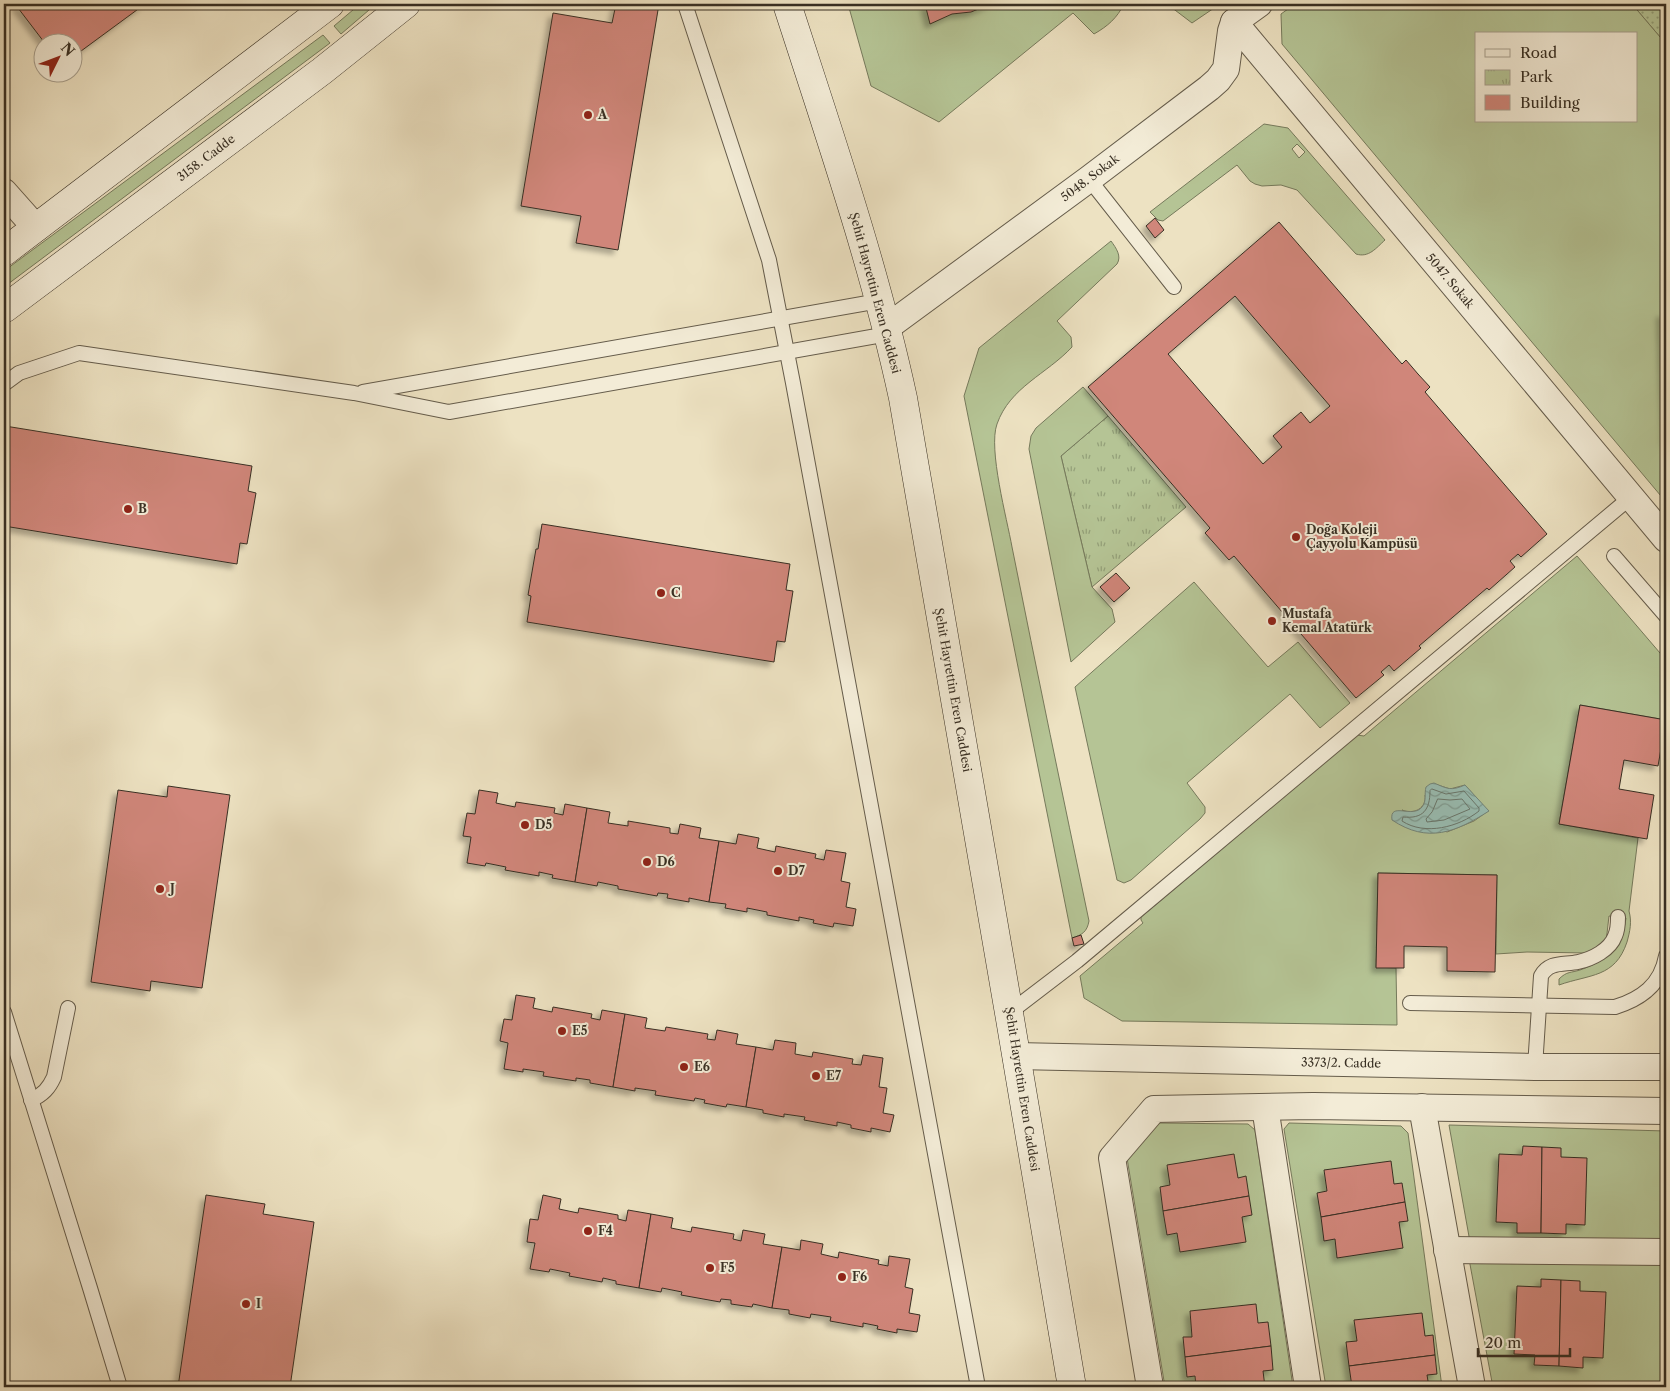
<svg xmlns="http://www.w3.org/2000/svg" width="1670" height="1391" font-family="'Libre Caslon Text',serif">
<defs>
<pattern id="grass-dots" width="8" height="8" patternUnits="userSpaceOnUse" patternTransform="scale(1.25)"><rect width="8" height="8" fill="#b5c495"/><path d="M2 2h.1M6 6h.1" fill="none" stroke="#94a079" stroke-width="1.8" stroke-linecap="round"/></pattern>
<pattern id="park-tufts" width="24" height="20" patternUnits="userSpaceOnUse" patternTransform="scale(1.25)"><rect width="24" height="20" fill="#b5c495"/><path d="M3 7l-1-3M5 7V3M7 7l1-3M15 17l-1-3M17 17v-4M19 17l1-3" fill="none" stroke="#94a079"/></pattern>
<pattern id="water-waves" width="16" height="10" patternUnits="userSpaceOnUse" patternTransform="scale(1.25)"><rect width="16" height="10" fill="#99beb4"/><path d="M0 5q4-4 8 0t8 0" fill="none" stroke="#7e9b92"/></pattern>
<filter id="shadow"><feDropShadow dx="-4.5" dy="4.5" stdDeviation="2.5" flood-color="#0004"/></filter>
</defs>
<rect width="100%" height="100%" fill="#ede2c2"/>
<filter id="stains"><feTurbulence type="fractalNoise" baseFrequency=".004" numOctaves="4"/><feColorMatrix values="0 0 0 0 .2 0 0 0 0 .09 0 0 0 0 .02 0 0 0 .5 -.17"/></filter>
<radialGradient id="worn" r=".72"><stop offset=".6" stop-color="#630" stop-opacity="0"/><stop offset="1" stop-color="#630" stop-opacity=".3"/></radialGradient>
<polygon fill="url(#grass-dots)" stroke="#767a5c" points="1632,4 1666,4 1666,44"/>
<polygon fill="url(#park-tufts)" stroke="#767a5c" points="1108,416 1186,507 1092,587 1061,456"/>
<g fill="#b5c495" stroke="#767a5c" fill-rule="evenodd">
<polygon points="360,4 376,4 341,34 334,26"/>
<path d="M848,4H1124C1117,18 1108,26 1094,34L1073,13L939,122L871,86Z"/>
<polygon points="1167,4 1220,4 1192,23"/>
<path d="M1295,4H1632L1666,44V502L1282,44L1281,14ZM1476,34H1636V121H1476Z"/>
<polygon points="323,35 330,43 4,287 4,271"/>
<path d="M1264,124L1288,128L1385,240C1376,248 1369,258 1356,254L1297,190L1281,185L1262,186L1255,184L1250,181L1237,165L1163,221L1158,220L1150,212ZM1297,144L1305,152L1299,158L1292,149Z"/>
<path d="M1111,241C1116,248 1122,256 1117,264L1057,321L1071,337L1072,347C1047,374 1010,387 997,424C988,449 1007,519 1012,547C1037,672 1063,797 1089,921C1087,932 1082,935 1072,938L964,396L979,348Z"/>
<polygon points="1083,387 1108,416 1061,456 1092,587 1112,609 1115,622 1071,662 1029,449 1031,436 1036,428"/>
<path d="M1577,556L1666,660V720L1580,705L1559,824L1638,838L1629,911C1632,922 1630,931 1627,942C1615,978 1590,974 1559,985V979C1567,971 1571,973 1580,970C1608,960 1622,947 1626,918L1609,916L1606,942L1588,953L1527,952L1496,954L1497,875L1378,873L1376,967L1396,968L1397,1025L1122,1021L1084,998L1080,976L1143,923L1141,920V917L1357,735L1364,736ZM1438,785L1450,789L1465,785L1488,811L1474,821L1447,832L1402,810C1414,815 1427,808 1425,795Z"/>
<polygon points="1194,582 1268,667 1298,642 1350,703 1320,728 1290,694 1187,783 1205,807 1205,813 1200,819 1131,880 1124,883 1117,880 1116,875 1075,687"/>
<polygon points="1157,1123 1248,1124 1255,1130 1293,1387 1165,1387 1127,1158"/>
<polygon points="1289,1123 1401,1126 1408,1133 1442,1387 1326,1387 1284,1129"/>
<polygon points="1449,1125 1666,1131 1666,1244 1470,1242"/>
<polygon points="1469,1259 1666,1263 1666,1387 1498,1387 1492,1382"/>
</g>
<path fill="url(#water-waves)" stroke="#72857a" d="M1434,783C1448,789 1451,791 1465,785L1489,811C1456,832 1428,844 1392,820C1389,801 1413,819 1422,807C1427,801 1424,794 1426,787L1430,784Z"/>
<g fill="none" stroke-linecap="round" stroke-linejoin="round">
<g stroke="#68766c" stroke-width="1">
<path d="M1432,789L1446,794L1464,791L1479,808V811C1459,827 1425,836 1402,821L1403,817C1423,819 1430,810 1430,791Z"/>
<polygon points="1438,799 1450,800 1462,799 1470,809 1444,820 1427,822 1426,819 1432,812"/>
</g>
</g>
<g fill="#d0867a" stroke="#382f23" fill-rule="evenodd" filter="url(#shadow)">
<polygon points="15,4 145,4 77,54 75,51 72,52 72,42 44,42"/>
<polygon points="616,4 659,4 618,250 576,243 581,216 521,206 553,13 612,23"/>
<polygon points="925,4 991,4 971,12 952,14 930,24"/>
<polygon points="1155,218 1164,230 1155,238 1146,226"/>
<path d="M1279,222L1402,364L1406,360L1418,374L1430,387L1425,392L1547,534L1521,557L1518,554L1510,561L1515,567L1489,590L1487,588L1419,646L1421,648L1394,671L1389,665L1381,672L1384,675L1356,698L1234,556L1229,560L1205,533L1210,528L1088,387ZM1235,296L1330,406L1310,423L1301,412L1273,436L1282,447L1263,464L1168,354Z"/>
<polygon points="1661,313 1666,313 1666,442"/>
<polygon points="5,426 252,466 248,491 256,493 247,544 240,543 237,564 4,526"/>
<polygon points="542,524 790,564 786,590 793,591 785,642 777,641 774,662 527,622 531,596 528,595 536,549 538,549"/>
<polygon points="1116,573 1130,588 1114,602 1100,587"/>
<polygon points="1580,705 1666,720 1658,766 1624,760 1619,789 1654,795 1647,839 1559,824"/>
<polygon points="168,786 230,795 202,988 151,981 150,991 91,982 118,790 167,797"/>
<polygon points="479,790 498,793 496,803 515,807 516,802 555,808 554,813 563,815 565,804 587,808 575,882 552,878 553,875 539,872 539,876 505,870 506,867 486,863 485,866 467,863 471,837 463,836 467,813 475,814"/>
<polygon points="587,808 610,812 608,823 628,826 628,821 670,828 670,833 678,834 680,824 701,828 699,838 719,841 709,902 689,898 689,902 667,898 668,894 658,893 657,896 618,889 618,886 598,882 597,886 575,882"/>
<polygon points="738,834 759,838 757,848 775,852 776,846 816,854 815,858 824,860 826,850 846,853 841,881 850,883 846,907 856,909 853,926 834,923 833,927 813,923 814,920 799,917 799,921 767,915 767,912 747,908 747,912 725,908 726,904 709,902 719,841 736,844"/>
<polygon points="1378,873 1497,875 1495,972 1447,971 1447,947 1404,946 1404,968 1376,968"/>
<polygon points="1081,935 1084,944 1074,946 1072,938"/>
<polygon points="516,995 535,998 533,1008 552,1012 553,1007 592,1014 591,1018 600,1020 602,1010 625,1014 613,1087 590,1083 590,1080 576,1078 576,1081 543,1076 544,1072 523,1069 523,1072 504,1069 508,1043 500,1041 504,1019 512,1020"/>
<polygon points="625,1014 647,1018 645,1028 665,1031 666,1027 708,1034 707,1039 715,1040 717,1030 738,1034 736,1044 756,1047 746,1107 727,1104 726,1107 704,1103 705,1100 695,1098 694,1101 655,1095 656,1091 635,1088 635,1091 613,1087"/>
<polygon points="775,1040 796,1043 795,1054 812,1057 813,1052 853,1059 852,1064 861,1065 863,1055 883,1058 879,1087 887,1088 883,1113 894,1115 890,1132 871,1128 871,1132 851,1128 851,1125 837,1122 837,1126 804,1120 805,1117 784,1114 784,1117 763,1113 763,1110 746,1107 756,1047 773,1050"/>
<polygon points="1523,1146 1542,1147 1541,1233 1517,1233 1517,1223 1496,1222 1499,1154 1522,1155"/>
<polygon points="1542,1147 1561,1148 1561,1157 1587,1158 1585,1225 1566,1224 1566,1234 1541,1233"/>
<polygon points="1234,1154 1238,1178 1246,1176 1249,1196 1163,1211 1160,1187 1170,1185 1167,1165"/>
<polygon points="1391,1161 1394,1184 1402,1183 1405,1202 1321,1217 1317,1193 1327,1191 1324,1170"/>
<polygon points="206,1195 265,1204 263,1214 314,1222 290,1387 178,1387"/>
<polygon points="543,1195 561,1199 559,1209 578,1213 579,1208 618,1215 618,1219 626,1221 628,1210 651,1214 639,1288 616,1284 616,1281 603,1278 602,1282 569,1276 570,1273 550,1269 549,1272 530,1269 535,1243 527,1242 530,1219 538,1220"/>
<polygon points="1249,1196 1252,1215 1242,1217 1246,1242 1180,1252 1177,1233 1167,1235 1163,1211"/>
<polygon points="1405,1202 1408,1221 1399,1222 1403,1248 1337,1258 1335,1239 1324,1241 1321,1217"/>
<polygon points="651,1214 673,1218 671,1228 691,1232 692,1227 734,1234 733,1239 741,1241 743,1230 765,1234 763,1244 782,1247 772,1308 753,1304 752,1307 731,1304 731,1300 721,1299 720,1302 681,1295 682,1292 662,1288 661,1292 639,1288"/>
<polygon points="801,1240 823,1244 821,1254 838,1258 839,1252 879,1260 878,1264 888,1266 889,1256 910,1259 905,1287 913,1289 909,1313 920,1315 917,1332 897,1329 897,1333 877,1329 878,1326 863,1323 863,1327 830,1321 831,1317 811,1314 810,1318 789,1314 789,1310 772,1308 782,1247 800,1250"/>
<polygon points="1541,1279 1561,1280 1559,1366 1534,1365 1535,1355 1514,1354 1517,1286 1541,1287"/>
<polygon points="1561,1280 1580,1281 1580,1291 1606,1292 1603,1358 1583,1357 1583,1368 1559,1366"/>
<polygon points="1256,1304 1258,1323 1268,1322 1271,1346 1185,1357 1183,1337 1192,1337 1190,1311"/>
<polygon points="1422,1313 1425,1336 1433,1335 1435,1355 1349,1366 1346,1342 1357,1341 1354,1320"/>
<polygon points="1271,1346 1273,1370 1263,1371 1265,1387 1196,1387 1195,1376 1187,1377 1185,1357"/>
<polygon points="1435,1355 1437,1374 1427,1375 1429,1387 1352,1387 1349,1366"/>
</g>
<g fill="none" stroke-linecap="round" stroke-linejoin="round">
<defs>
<g id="lane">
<polyline points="685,4 769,260 793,383 978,1387"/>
<polyline points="1089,179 1174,287"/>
<polyline points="4,384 19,373 79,353 354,393 449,412 888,334"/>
<polyline points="363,392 879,301"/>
<polyline points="1614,556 1666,616"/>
<path d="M1410,1003L1615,1007C1641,999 1661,985 1666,956"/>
<polyline points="4,1012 90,1288 120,1387"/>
<polyline points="1009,1013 1077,961 1631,497"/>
<path d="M1535,1067L1541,976C1549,961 1564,965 1578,962C1592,959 1610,950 1615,936C1618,930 1618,923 1618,917"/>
<path d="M31,1100C43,1095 49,1088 54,1077L68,1008"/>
</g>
<g id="street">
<polyline points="1234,22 1666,539"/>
<polyline points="4,192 36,228"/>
<polyline points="886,328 1089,179 1209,88 1218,80 1226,69 1231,31 1234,22 1259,4"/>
<polyline points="1016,1056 1535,1067 1666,1067"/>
<polyline points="1265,1107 1308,1387"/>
<polyline points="1422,1107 1472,1387"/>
<polyline points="1447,1250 1666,1252"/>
<polyline points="1150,1387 1112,1158 1154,1109 1313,1106 1666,1111"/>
</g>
<g id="secondary">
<path d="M787,4C829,134 874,264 903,398L1009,1013L1072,1387"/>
<polyline points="4,252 330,4"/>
<polyline points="4,309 322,71 406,4"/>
</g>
</defs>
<use href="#lane" stroke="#655c4b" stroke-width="16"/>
<use href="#street" stroke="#655c4b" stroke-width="28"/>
<use href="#secondary" stroke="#382f23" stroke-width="29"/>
<use href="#lane" stroke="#f3ecd7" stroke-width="14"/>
<use href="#street" stroke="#f3ecd7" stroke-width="26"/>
<use href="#secondary" stroke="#f3ecd7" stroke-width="28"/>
</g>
<g fill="#8f2418" stroke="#f3ecd7" stroke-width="2">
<circle cx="588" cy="115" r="5"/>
<circle cx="128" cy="509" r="5"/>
<circle cx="1296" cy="537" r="5"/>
<circle cx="661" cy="593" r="5"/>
<circle cx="1272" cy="621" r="5"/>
<circle cx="525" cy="825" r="5"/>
<circle cx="647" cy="862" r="5"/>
<circle cx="778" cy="871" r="5"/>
<circle cx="160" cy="889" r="5"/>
<circle cx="562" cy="1031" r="5"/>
<circle cx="684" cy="1067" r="5"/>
<circle cx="816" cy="1076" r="5"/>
<circle cx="588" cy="1231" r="5"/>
<circle cx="710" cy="1268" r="5"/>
<circle cx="842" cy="1277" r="5"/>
<circle cx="246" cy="1304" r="5"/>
</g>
<g text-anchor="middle" stroke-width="4" stroke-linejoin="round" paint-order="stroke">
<g font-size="12" font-weight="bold" fill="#382f23" stroke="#f3ecd7" text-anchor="start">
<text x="598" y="119">A</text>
<text x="138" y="513">B</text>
<text x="1306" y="534">Doğa Koleji<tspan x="1306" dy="14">Çayyolu Kampüsü</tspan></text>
<text x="671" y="597">C</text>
<text x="1282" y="618">Mustafa<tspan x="1282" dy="14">Kemal Atatürk</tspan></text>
<text x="535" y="829">D5</text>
<text x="657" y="866">D6</text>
<text x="788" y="875">D7</text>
<text x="170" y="893">J</text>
<text x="572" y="1035">E5</text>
<text x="694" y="1071">E6</text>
<text x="826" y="1080">E7</text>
<text x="598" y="1235">F4</text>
<text x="720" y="1272">F5</text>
<text x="852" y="1281">F6</text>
<text x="256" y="1308">I</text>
</g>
<g font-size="12" fill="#382f23" stroke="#f3ecd7">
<text transform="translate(206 158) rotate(-37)" y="4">3158. Cadde</text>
<text transform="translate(1090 178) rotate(-37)" y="4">5048. Sokak</text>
<text transform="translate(1450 281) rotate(50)" y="4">5047. Sokak</text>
<text transform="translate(875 293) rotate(75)" y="4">Şehit Hayrettin Eren Caddesi</text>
<text transform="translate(953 690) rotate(80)" y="4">Şehit Hayrettin Eren Caddesi</text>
<text transform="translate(1341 1063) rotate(1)" y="4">3373/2. Cadde</text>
<text transform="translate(1022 1089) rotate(81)" y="4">Şehit Hayrettin Eren Caddesi</text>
</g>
</g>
<rect width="1670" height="1391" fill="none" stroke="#ede2c2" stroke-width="20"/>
<rect x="5" y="5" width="1660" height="1381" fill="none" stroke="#382f23" stroke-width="2.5"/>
<rect x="10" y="10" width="1650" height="1371" fill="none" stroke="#382f23"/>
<rect x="1475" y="32" width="162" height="90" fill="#f3ecd7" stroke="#a8a08f"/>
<rect x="1485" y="49" width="25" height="8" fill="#f3ecd7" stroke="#a8a08f"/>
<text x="1520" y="58" font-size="15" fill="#382f23">Road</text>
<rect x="1485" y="70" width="25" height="15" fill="url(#park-tufts)" stroke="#a8a08f"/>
<text x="1520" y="82" font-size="15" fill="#382f23">Park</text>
<rect x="1485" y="95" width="25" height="15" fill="#d0867a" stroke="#a8a08f"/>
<text x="1520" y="108" font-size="15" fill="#382f23">Building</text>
<g transform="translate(58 58) rotate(48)"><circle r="24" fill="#f3ecd7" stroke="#a8a08f"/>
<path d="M0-4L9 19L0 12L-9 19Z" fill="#8f2418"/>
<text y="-8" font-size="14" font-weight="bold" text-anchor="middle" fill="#382f23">N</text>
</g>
<path d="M1478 1348v8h92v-8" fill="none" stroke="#382f23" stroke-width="2.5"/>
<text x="1485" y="1348" font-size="15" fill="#382f23" stroke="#f3ecd7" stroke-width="4" paint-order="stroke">20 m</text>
<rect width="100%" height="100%" filter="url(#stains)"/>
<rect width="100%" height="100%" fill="url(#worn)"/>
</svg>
